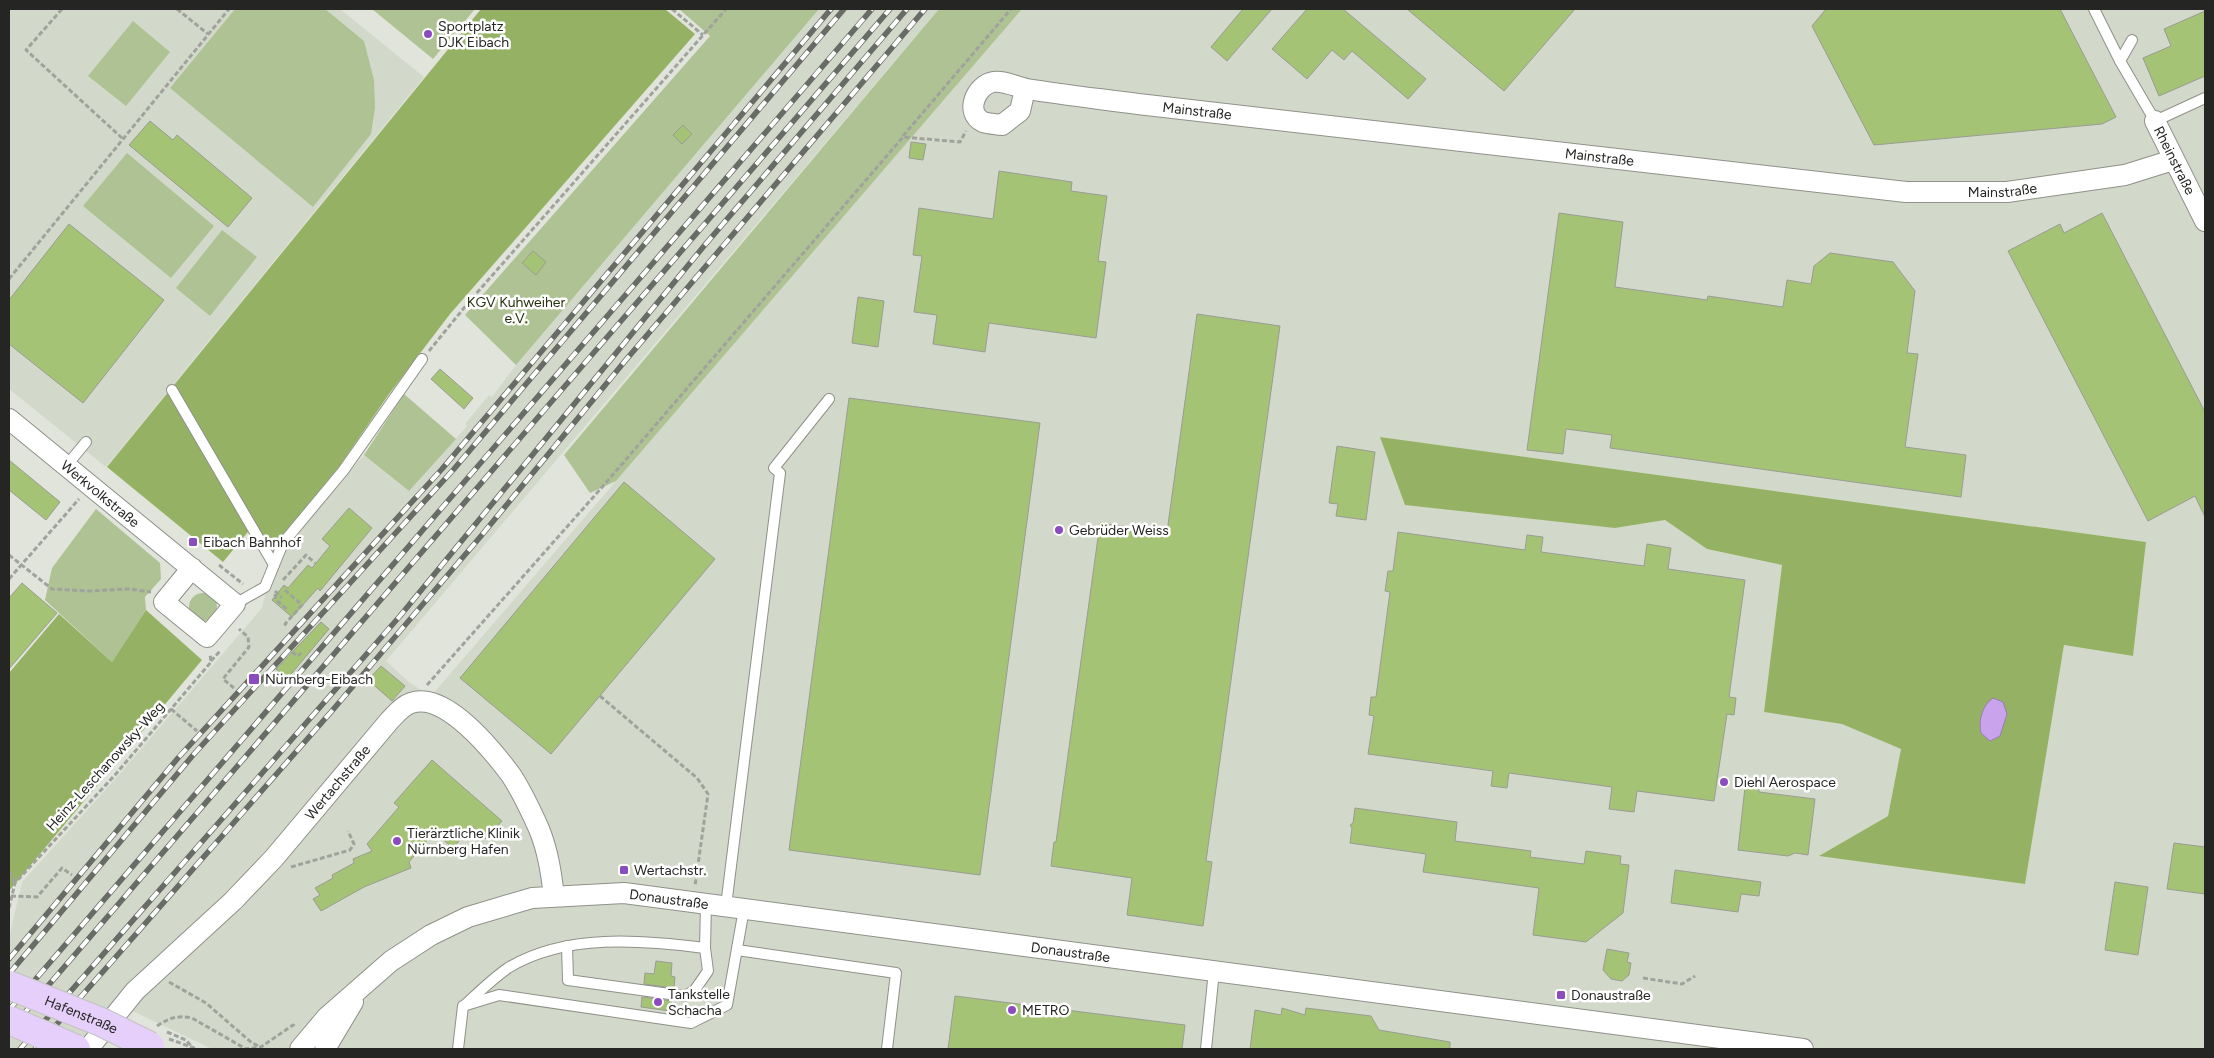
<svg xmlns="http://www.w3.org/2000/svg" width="2214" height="1058" font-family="Figtree,sans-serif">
<rect width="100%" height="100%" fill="#e0e4db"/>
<g fill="#d3d9ca" fill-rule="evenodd">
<polygon points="9,9 340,9 424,77 106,467 9,389"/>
<path d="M819,9H939L386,661L410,683L431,696L1022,9H2205V1049H212L116,1003L77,1049H9V938L22,882L117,777L262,608L267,587L285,544L364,455L409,491L467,426L465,424L489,395L492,397L516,365ZM1380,437L2146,542L2133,656L2064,645L2025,883L1820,856L1888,816L1901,749L1843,724L1764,712L1782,565L1707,549L1665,520L1615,528Z"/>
</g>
<g fill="#afc293">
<polygon points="235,9 325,9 364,41 374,80 375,108 371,134 313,207 170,88"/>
<polygon points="372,9 475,9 433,59"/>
<polygon points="679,9 819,9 516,365 465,315 710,36"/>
<polygon points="939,9 1022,9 616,481 590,493 564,455"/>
<polygon points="133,21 170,52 126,106 88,76"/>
<polygon points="127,153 214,226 171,278 83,206"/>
<polygon points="222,230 257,257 210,316 176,288"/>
<polygon points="404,394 456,439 409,491 364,455"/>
<polygon points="96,509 160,563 161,579 145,597 146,610 112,662 45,600 52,568"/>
<circle cx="203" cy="607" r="14"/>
</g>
<g fill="#95b264">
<polygon points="481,9 665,9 695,34 450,314 389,394 338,468 274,545 252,527 223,562 107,467"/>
<polygon points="1380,437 2146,542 2133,656 2064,645 2025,884 1819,856 1888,816 1901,749 1842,724 1764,712 1782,565 1707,549 1665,520 1615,528 1405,505"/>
<polygon points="146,610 202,660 9,891 9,673 59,614 112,662"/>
</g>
<path fill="#c9a3ec" stroke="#987eb0" d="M1993,698L2003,702L2007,714L2000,736L1990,741L1981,733C1978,722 1982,705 1993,698Z"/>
<g fill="#a5c374" stroke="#999c94">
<polygon points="1243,9 1272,9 1227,61 1211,47"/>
<polygon points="1307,9 1343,9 1426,79 1408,99 1352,51 1344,60 1332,50 1307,79 1272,49"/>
<polygon points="1407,9 1575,9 1504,91"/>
<polygon points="1826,9 2060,9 2116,117 2102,124 1874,145 1812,26"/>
<polygon points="2205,11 2205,76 2159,96 2143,58 2171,46 2164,29"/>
<polygon points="150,121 173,140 177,135 252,198 228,227 129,145"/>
<polygon points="683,125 692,134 682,144 673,135"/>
<polygon points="911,142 926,144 923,160 909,158"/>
<polygon points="999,171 1072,182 1071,191 1107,196 1098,261 1106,262 1096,338 989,323 985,352 933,344 937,315 914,312 922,256 913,255 919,208 993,219"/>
<polygon points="1559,213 1623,222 1615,287 1707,300 1708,296 1783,307 1787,280 1811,284 1814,266 1830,253 1893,262 1915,291 1907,353 1918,354 1905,447 1966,455 1961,497 1610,448 1612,435 1566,429 1563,454 1527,450"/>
<polygon points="2102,213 2205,412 2205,517 2195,496 2148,521 2008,251 2060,224 2064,233"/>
<polygon points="69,224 164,300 83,403 9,344 9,300"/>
<polygon points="533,251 546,262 536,275 522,263"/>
<polygon points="858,297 884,301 878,347 852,343"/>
<polygon points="1197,314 1280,326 1206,861 1212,862 1203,926 1127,915 1132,878 1051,866 1054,842 1056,842 1100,523 1167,532"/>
<polygon points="440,369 473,398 464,409 431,379"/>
<polygon points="849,398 1040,423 980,875 789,850"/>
<polygon points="1337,446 1375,452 1366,520 1336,516 1338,504 1329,503"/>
<polygon points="9,460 60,502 46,520 9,490"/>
<polygon points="624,482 715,559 551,754 460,678"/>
<polygon points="349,508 372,528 320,591 318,588 292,617 272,600 284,585 288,588 308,565 312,568 330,546 322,539"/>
<polygon points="1398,532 1525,550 1527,535 1543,537 1541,552 1644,566 1647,544 1671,548 1668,569 1745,580 1729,697 1736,698 1734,715 1727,714 1714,801 1637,791 1634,812 1609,809 1612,787 1509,773 1507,788 1491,786 1493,771 1368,754 1374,716 1369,715 1371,697 1376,697 1390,592 1385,591 1388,571 1393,571"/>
<polygon points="22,583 57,613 9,669 9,598"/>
<polygon points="321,622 329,629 287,679 276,669"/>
<polygon points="381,666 405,686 392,701 368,680"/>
<polygon points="432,760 502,821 486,839 472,826 453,848 434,832 409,862 411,868 364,887 321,911 313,899 320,895 315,888 333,878 332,875 354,863 353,859 372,851 367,844 399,807 394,803"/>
<polygon points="1745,787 1759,789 1759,792 1815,799 1808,855 1795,853 1788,856 1738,850"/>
<polygon points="1355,808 1457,822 1455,841 1531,851 1530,857 1584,864 1586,851 1621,856 1620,864 1629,865 1623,913 1586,942 1533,935 1539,888 1423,872 1426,854 1350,843 1352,828 1350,825 1353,823"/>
<polygon points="2174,843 2205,847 2205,894 2167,889"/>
<polygon points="1675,870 1761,882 1759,896 1741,894 1738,912 1671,903"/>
<polygon points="2115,882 2148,887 2138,955 2105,950"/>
<polygon points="1607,949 1629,953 1627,962 1631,963 1629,975 1622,981 1611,979 1603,970"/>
<polygon points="656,961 672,963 671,976 675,977 674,988 644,984 645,973 654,974"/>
<polygon points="955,996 1185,1025 1182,1049 948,1049"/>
<polygon points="642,997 672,1001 670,1011 641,1007"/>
<polygon points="1282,1008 1305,1015 1306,1008 1371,1016 1379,1030 1450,1042 1450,1049 1250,1049 1255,1010 1281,1015"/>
</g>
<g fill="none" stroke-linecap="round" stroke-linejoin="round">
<defs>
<g id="lane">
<polyline points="2094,9 2120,61 2155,121 2205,98"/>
<polyline points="2120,61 2132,40"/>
<polyline points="172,390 274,565"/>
<polyline points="67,465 86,442"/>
<polyline points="235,604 265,587 283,543 343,471 422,359"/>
<polyline points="726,906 780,473 774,468 829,399"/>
<polyline points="567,946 568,980 684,996 694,991 708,971 705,948 706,904"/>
<polyline points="737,950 896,973 887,1049"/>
<path d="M465,1005C479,992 492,979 508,968C565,933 642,940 705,948"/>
<polyline points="458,1049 463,1006 499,995 691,1023 727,1005 744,909"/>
<polyline points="1206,1049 1214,971"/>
</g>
<g id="street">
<path id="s1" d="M1025,89L1020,111L1002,125C996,124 989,124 983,122C964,113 976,85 993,82C1003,80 1017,87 1027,89C1064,95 1101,99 1138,104L1906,192H2007L2125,175L2173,160"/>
<path id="s2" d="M2155,121L2205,221"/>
<path id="s3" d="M9,419L235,604L207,637L164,602L192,568"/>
<path id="s4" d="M88,1049L135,991L233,901L274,858L390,720C396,714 402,706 411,703C445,691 493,751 511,775C522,792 531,811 539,829C548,851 551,872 554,896"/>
<path id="s5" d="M300,1049L327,1017L391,961L431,935L468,917L532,898L624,893L1803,1049"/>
<polyline points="325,1049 353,1002"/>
</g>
</defs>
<use href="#lane" stroke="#8e9189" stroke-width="12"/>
<use href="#street" stroke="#8e9189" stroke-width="22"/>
<g stroke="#a0a39c" stroke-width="3" stroke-dasharray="5 2.5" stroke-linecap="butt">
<polyline points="62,9 26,50 122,138"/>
<polyline points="177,9 208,34"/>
<polyline points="672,9 703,35"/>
<polyline points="903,136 1011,9"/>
<polyline points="9,279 229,9"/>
<polyline points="429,351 468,303 726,9"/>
<polyline points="9,555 52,589 88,591 129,589 151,592"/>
<polyline points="219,565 243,584"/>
<polyline points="9,579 79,499"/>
<polyline points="283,580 306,555 315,563"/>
<polyline points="285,590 302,605 285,624 288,627"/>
<polyline points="275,591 282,598"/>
<polyline points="275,594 276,600 288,610"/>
<polyline points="292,652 298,656 301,653"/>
<polyline points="211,661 220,651"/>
<polyline points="427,685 604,485 903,137 960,142 966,131"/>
<polyline points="234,688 223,679 249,647 248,637 239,629"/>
<polyline points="600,696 697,778 708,794 695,886"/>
<polyline points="171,709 197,731"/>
<polyline points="291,867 350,850 354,844 348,831"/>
<polyline points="9,871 15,883"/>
<polyline points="11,896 37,897 62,868 72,875"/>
<polyline points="9,908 15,883 115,775 211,662 210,654"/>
<polyline points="1643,978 1682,984 1695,976"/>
<polyline points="169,982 206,1003 252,1043 261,1047"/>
<path d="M157,1026C169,1018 178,1015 192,1018L246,1049L261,1047L293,1025L295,1026"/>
<polyline points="167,1032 186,1040 192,1047"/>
<polyline points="169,1039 197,1049"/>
</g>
<use href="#lane" stroke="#fff" stroke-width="10"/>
<use href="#street" stroke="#fff" stroke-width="20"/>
<defs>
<g id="rail">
<polyline points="9,959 178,758 442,469 831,9"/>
<polyline points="9,974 194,754 454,469 844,9"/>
<polyline points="9,1010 872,9"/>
<polyline points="9,1031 890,9"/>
<polyline points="20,1049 400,616 704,246 907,9"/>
<polyline points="35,1049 331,712 481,536 625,361 925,9"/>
</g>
</defs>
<use href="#rail" stroke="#696b66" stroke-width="5.5"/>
<use href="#rail" stroke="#fff" stroke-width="4" stroke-dasharray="11" stroke-linecap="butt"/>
<defs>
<g id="primary-bridge">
<path id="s6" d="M9,985L101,1022L150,1046"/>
<polyline points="9,1020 76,1049"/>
</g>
</defs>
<use href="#primary-bridge" stroke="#c2c2c1" stroke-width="30" stroke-linecap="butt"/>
<use href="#primary-bridge" stroke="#e6d0fb" stroke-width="28"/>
</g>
<g fill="#8d4bc0" stroke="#fff" stroke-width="2">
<circle cx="428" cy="34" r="5"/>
<circle cx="1059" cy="530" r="5"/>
<rect x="188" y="537" width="10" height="10" rx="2.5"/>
<rect x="248" y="673" width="12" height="12" rx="2.5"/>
<circle cx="1724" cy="782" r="5"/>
<circle cx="397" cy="841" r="5"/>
<rect x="619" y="865" width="10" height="10" rx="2.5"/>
<rect x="1556" y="990" width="10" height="10" rx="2.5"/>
<circle cx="658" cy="1002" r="5"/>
<circle cx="1012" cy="1010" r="5"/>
</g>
<g text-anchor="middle" stroke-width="5" stroke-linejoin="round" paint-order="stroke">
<g font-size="14" fill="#252623" stroke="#fff" text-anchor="start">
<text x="438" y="31">Sportplatz<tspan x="438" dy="16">DJK Eibach</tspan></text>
<text x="1069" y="535">Gebrüder Weiss</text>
<text x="203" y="547">Eibach Bahnhof</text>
<text x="265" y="684">Nürnberg-Eibach</text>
<text x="1734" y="787">Diehl Aerospace</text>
<text x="407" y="838">Tierärztliche Klinik<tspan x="407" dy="16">Nürnberg Hafen</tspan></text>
<text x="634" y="875">Wertachstr.</text>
<text x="668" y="999">Tankstelle<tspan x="668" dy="16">Schacha</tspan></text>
<text x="1571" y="1000">Donaustraße</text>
<text x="1022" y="1015">METRO</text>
</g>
<g font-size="14" fill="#252623" stroke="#fff">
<text dy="5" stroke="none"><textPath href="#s1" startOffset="324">Mainstraße</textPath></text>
<text dy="5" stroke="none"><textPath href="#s1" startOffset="729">Mainstraße</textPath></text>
<text dy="5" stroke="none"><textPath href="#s2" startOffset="44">Rheinstraße</textPath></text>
<text dy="5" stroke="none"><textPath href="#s1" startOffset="1134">Mainstraße</textPath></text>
<text dy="5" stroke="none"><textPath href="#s3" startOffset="118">Werkvolkstraße</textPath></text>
<text transform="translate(105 766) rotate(-48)" y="5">Heinz-Leschanowsky-Weg</text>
<text dy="5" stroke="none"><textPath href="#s4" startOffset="366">Wertachstraße</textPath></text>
<text dy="5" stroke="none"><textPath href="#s5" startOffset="420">Donaustraße</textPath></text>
<text dy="5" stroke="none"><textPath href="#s5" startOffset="825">Donaustraße</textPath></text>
<text dy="5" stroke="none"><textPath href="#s6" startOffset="78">Hafenstraße</textPath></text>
</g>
<g font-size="14" fill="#25300f" stroke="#fff">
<text x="516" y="307">KGV Kuhweiher<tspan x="516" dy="16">e.V.</tspan></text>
</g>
</g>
<rect width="2214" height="1058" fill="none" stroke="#252623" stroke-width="20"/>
</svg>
